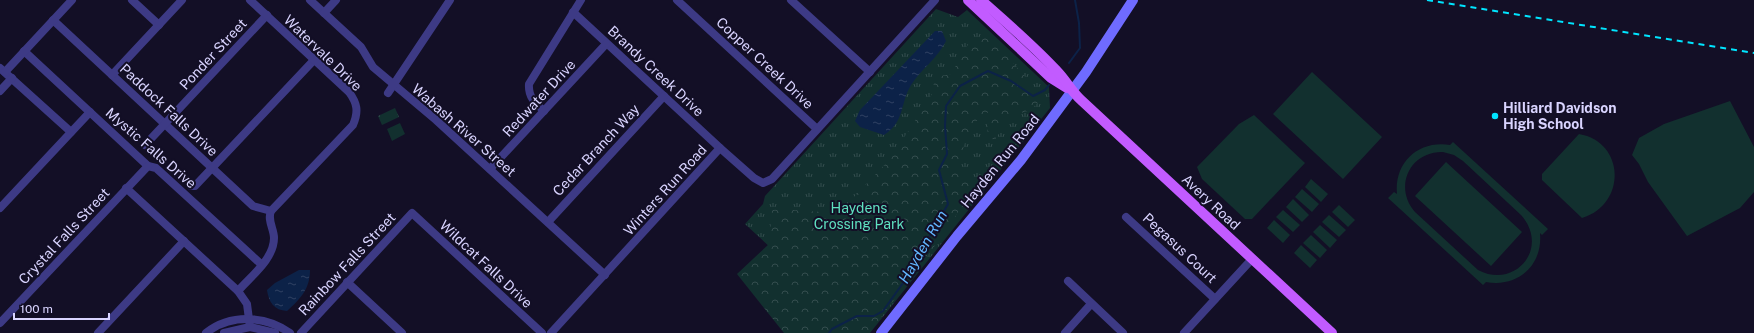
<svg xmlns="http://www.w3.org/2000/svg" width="1754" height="333" font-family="'Public Sans',sans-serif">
<defs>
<pattern id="grass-tufts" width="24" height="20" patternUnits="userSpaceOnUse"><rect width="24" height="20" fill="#12302f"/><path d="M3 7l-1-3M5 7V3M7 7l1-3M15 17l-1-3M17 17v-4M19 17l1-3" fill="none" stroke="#344d4e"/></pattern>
<pattern id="forest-crowns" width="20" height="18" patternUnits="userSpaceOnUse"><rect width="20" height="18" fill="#12302f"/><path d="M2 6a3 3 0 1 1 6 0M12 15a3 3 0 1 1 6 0" fill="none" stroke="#344d4e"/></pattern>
<pattern id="water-ripples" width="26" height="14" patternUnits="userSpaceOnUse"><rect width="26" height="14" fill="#0c2248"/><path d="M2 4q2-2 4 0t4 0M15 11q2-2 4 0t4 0" fill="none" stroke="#2f4163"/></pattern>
</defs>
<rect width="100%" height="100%" fill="#130f26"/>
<g fill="url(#grass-tufts)">
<polygon points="936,9 958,17 967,10 1049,87 1050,108 870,333 848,333 853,324 745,224 763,204 765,196"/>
<polygon points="395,108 399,117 382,125 378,116"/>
</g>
<path fill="url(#forest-crowns)" d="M985,37L1003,51L1027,79L1029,88L1038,102L1031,110L1008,117L995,140L987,137L989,112C968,121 965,145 958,165L973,189L946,231L869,333H784L737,274L769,244L772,210L781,209L834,213L853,198L891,158L932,94L935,77L951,74L970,41Z"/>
<g fill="#12302f" fill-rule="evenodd">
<polygon points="1312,72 1382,137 1343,179 1273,114"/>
<polygon points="1730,101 1754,147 1754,192 1740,208 1687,236 1648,182 1639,164 1632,155 1639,138 1664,124"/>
<polygon points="1254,115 1305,163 1252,219 1245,219 1202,179 1197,167 1239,124"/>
<polygon points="400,123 405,134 392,141 387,129"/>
<path d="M1579,134C1625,142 1627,204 1582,218L1542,180V174Z"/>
<path d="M1453,142L1548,229L1542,235L1540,233C1543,265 1518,288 1486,282L1483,285L1388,198L1394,192L1397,194C1394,163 1418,140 1450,145ZM1443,152L1454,155L1463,161L1521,215C1550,247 1516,290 1478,270L1415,212C1393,187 1410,151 1443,152Z"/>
<polygon points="1446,162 1522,232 1491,266 1415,196"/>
<polygon points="1311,179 1328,194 1321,202 1305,187"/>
<polygon points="1302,189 1319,204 1312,212 1295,197"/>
<polygon points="1293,199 1309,215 1302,222 1286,207"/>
<polygon points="1339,205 1355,220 1348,227 1332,212"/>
<polygon points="1283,210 1300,225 1293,232 1276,217"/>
<polygon points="1329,215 1346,230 1339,237 1322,222"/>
<polygon points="1274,220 1290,235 1283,243 1267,228"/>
<polygon points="1320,225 1337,240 1330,248 1313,232"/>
<polygon points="1311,235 1327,250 1320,258 1303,243"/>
<polygon points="1301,245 1317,260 1310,268 1294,253"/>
</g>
<g fill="url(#water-ripples)">
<path d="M935,31H942L946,41C938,58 921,69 911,85C900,103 905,122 884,135L860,127L855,121L860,110Z"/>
<path d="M299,270H310C310,289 300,299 287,311C274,310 269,303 267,290L275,283Z"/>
</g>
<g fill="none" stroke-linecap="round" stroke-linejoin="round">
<g stroke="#0c2248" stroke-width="2">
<polyline points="1069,63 1080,48 1079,23 1075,0"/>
<polyline points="829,333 832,329 857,316 874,316 883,311 903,283 948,204 939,170 947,154 945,126 946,106 960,86 988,71 1011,81 1033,96 1045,90 1049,85"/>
</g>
<g stroke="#3d3a85" stroke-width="8">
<polyline points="132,0 159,25"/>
<polyline points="310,0 361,47 373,67 436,120 605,275"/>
<polyline points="677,0 817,129"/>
<polyline points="791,0 870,72"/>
<polyline points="573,12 720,148 754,178 763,183 772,179 935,0"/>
<polyline points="324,13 336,0"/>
<polyline points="53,20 253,206 271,211"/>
<polyline points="24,51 148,166 156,168 262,265"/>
<polyline points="0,68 71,132"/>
<polyline points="5,72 72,0"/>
<polyline points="112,75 182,0"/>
<polyline points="0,91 12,78"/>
<polyline points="388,93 450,0"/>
<path d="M544,111C535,103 528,97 529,84L581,0"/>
<polyline points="145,145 267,15"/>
<polyline points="490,169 606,44"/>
<polyline points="191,186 195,186 314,60"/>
<polyline points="126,188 238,291 247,304 250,327"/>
<polyline points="0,208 90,112"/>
<polyline points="1126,217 1215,299"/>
<polyline points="548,222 664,96"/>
<polyline points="1068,281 1123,333"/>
<polyline points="347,282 402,333"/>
<path d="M238,291C251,276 274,259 274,238C274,229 267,220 271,211L353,125C359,111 357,103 349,92L250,0"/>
<polyline points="0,323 148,166"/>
<polyline points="98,333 184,241"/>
<path d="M206,333C230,314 265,315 290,333"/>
<polyline points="224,333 250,327 275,333"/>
<polyline points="301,333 412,213 542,333"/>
<polyline points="551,333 720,148"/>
<polyline points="1065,333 1091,304"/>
<polyline points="1184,333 1252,259"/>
</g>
<polyline stroke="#6f6bff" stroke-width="10" points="881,333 957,236 1021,160 1086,72 1133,0"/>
<g stroke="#c25bff" stroke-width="10">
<polyline points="968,0 1051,78 1067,88"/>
<path d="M981,0C1007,23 1034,46 1057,71C1066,80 1071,91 1081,100L1332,333"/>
</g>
<polyline stroke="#00e5ff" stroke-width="2" stroke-dasharray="6 5" stroke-linecap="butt" points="1427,0 1754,53"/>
</g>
<circle fill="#00e5ff" stroke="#130f26" stroke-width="1.5" cx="1495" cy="116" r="4"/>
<g text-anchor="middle" stroke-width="4" stroke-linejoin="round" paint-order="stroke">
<g font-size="14" fill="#d9d4ff" stroke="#130f26">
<text transform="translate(323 53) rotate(44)" y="5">Watervale Drive</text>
<text transform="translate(213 54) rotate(-47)" y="5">Ponder Street</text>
<text transform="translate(765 63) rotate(43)" y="5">Copper Creek Drive</text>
<text transform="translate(656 71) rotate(43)" y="5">Brandy Creek Drive</text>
<text transform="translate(539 98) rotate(-47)" y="5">Redwater Drive</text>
<text transform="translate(169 110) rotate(43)" y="5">Paddock Falls Drive</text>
<text transform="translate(464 130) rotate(41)" y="5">Wabash River Street</text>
<text transform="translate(151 148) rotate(41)" y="5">Mystic Falls Drive</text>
<text transform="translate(596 150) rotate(-47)" y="5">Cedar Branch Way</text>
<text transform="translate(1000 161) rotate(-51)" y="5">Hayden Run Road</text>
<text transform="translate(665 190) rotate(-48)" y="5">Winters Run Road</text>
<text transform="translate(1211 202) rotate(43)" y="5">Avery Road</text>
<text transform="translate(64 236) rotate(-47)" y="5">Crystal Falls Street</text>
<text transform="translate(1180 248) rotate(43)" y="5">Pegasus Court</text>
<text transform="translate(347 264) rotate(-47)" y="5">Rainbow Falls Street</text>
<text transform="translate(486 264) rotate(43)" y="5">Wildcat Falls Drive</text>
</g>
<g font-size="14" font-weight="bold" fill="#d9d4ff" stroke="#130f26" text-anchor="start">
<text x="1503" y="113">Hilliard Davidson<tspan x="1503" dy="16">High School</tspan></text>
</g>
<g font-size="14" fill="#5fe0c0" stroke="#130f26">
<text x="859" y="213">Haydens<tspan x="859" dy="16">Crossing Park</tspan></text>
</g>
<g font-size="15" font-style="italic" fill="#62b6ff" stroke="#130f26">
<text transform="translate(923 247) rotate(-60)" y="5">Hayden Run</text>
</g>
</g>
<path d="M14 313v6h95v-6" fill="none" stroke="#d9d4ff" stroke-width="2"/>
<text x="20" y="313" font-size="12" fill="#d9d4ff" stroke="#130f26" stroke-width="3" paint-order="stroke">100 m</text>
</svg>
